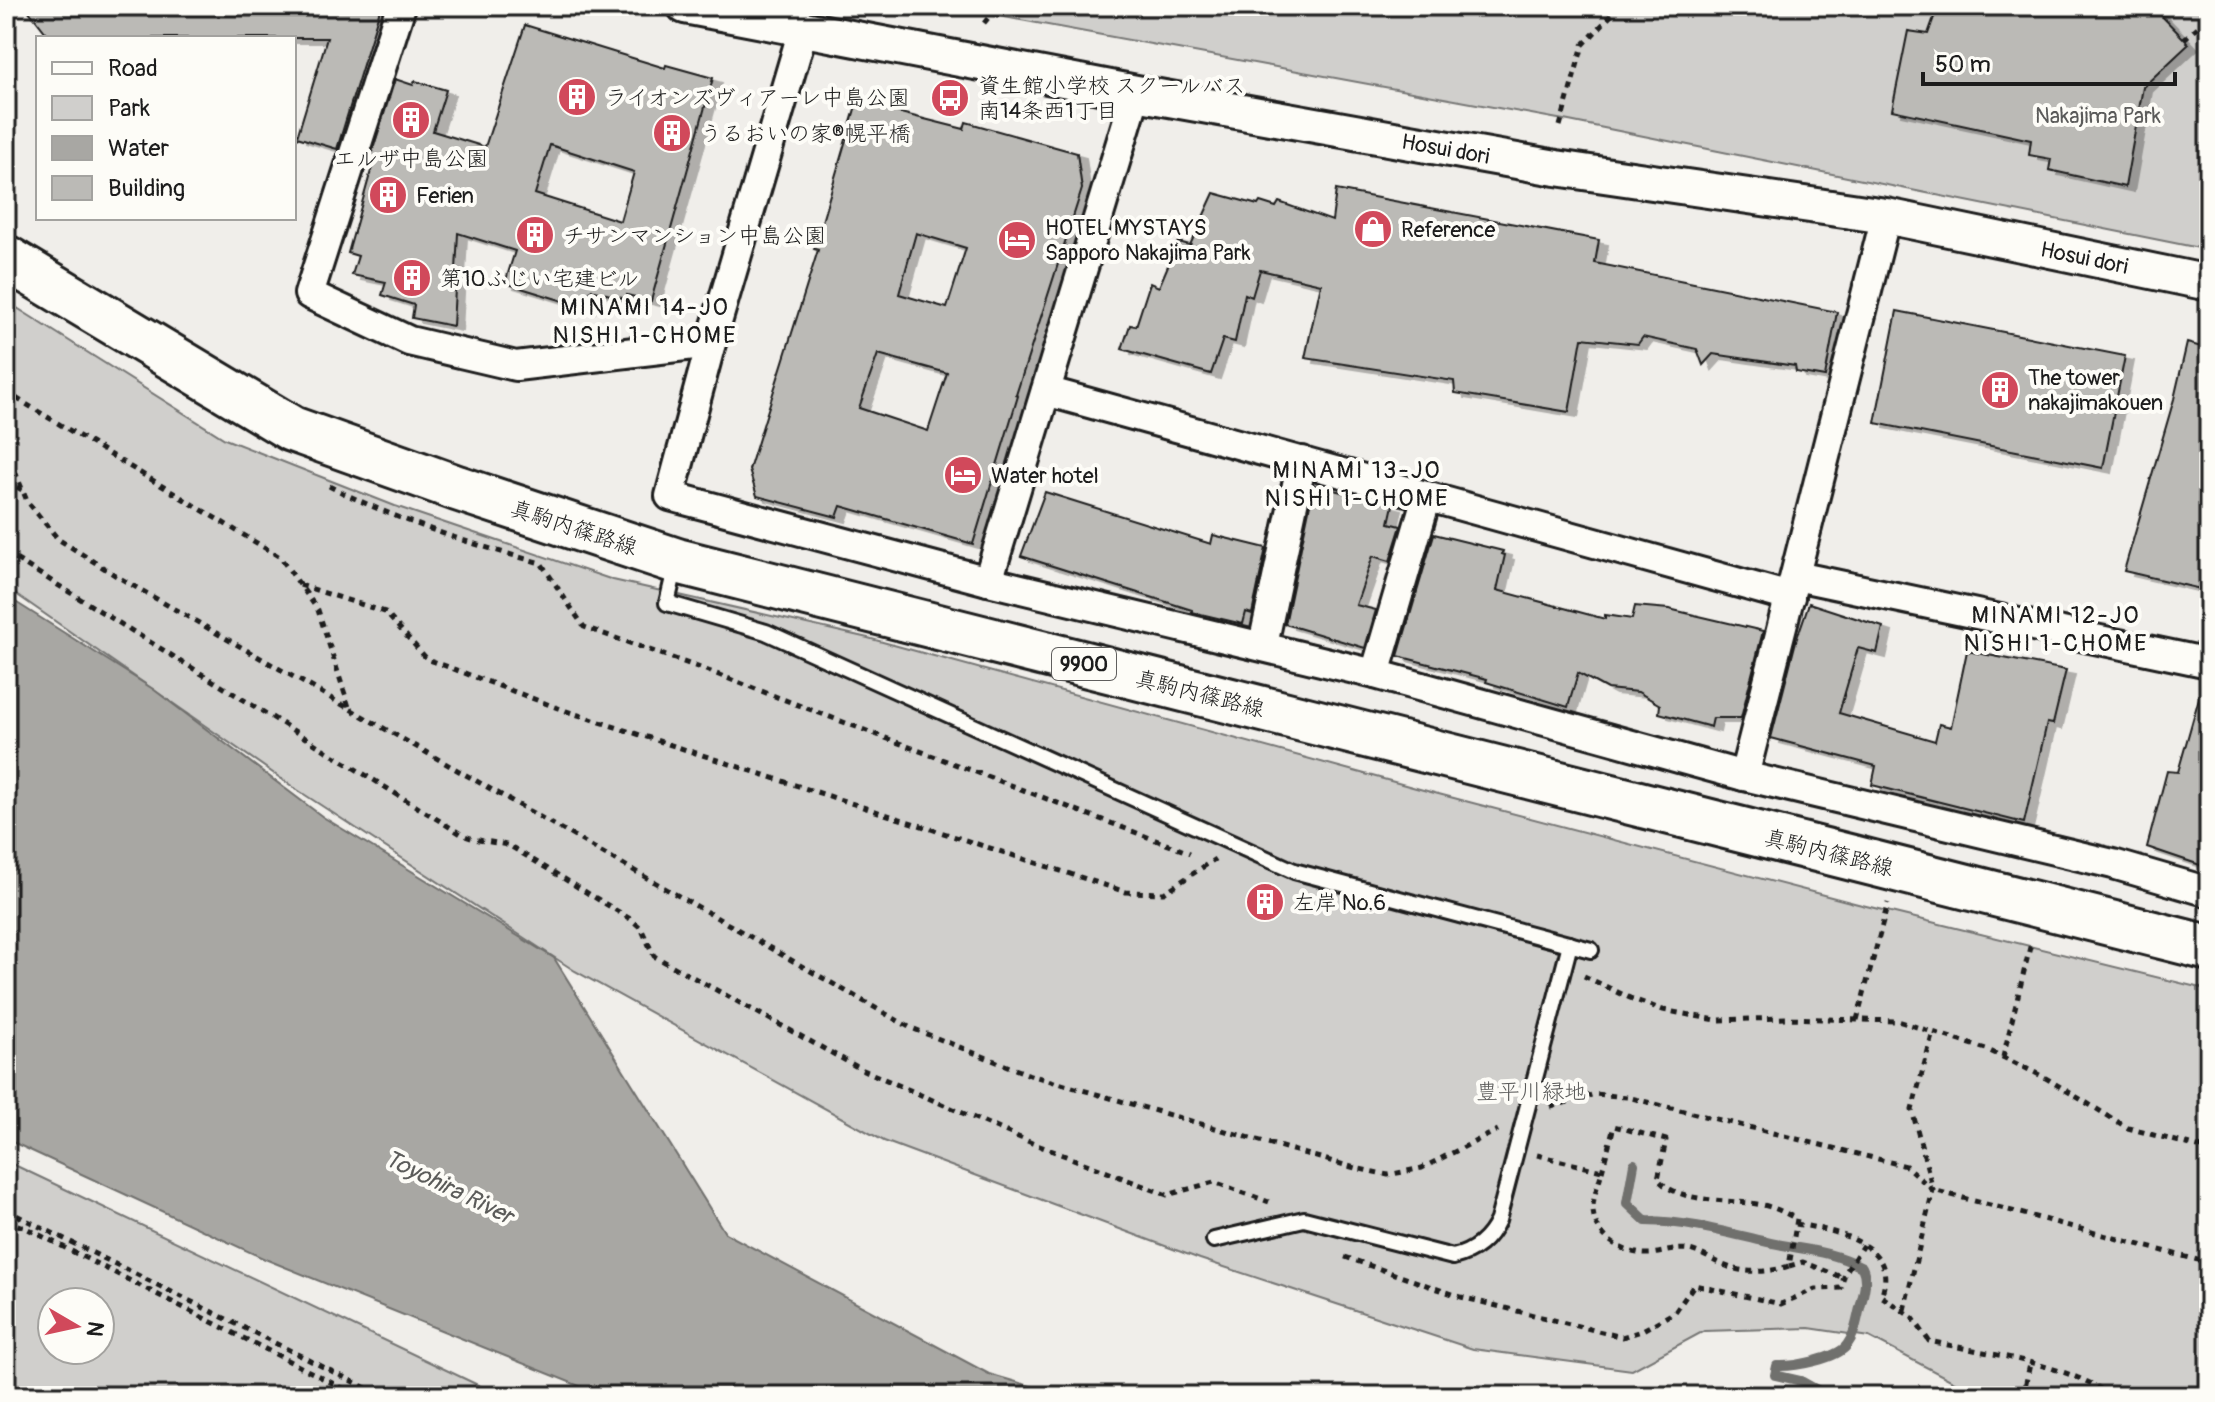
<svg xmlns="http://www.w3.org/2000/svg" width="2215" height="1402" font-family="Pangolin,'Klee One',sans-serif">
<defs>
<filter id="shadow"><feDropShadow dx="9" dy="5" stdDeviation="0" flood-color="#0004"/></filter>
</defs>
<rect width="100%" height="100%" fill="#f0eeea"/>
<filter id="ink" filterUnits="userSpaceOnUse"><feTurbulence type="fractalNoise" baseFrequency=".0125" numOctaves="2"/><feDisplacementMap in="SourceGraphic" scale="16" xChannelSelector="R" yChannelSelector="G"/><feConvolveMatrix kernelMatrix="1 2 1 2 8 2 1 2 1" color-interpolation-filters="sRGB"/></filter>
<g filter="url(#ink)">
<g fill="#d0cfcc" stroke="#767674" stroke-width="2" fill-rule="evenodd">
<polygon points="945,6 2209,6 2209,250 1569,121"/>
<polygon points="6,301 225,439 395,506 613,580 868,638 1427,791 1858,904 2209,990 2209,1396 1981,1396 1869,1337 1809,1328 1704,1331 1632,1370 1473,1349 1200,1259 884,1141 575,971 296,789 6,587"/>
<path d="M6,1161L501,1396H6ZM100,1302V1350H52V1302Z"/>
</g>
<polygon fill="#a8a7a3" stroke="#706f6d" stroke-width="2" points="6,596 153,689 323,817 554,958 725,1233 989,1374 1065,1396 604,1396 265,1259 6,1139"/>
<g fill="none" stroke-linecap="round" stroke-linejoin="round">
<g stroke="#706f6d" stroke-width="10">
<path d="M1634,1164L1627,1203L1646,1221C1691,1222 1724,1232 1767,1242C1802,1250 1830,1250 1862,1267C1868,1280 1864,1291 1861,1304C1857,1318 1856,1333 1847,1345C1837,1359 1793,1367 1777,1366L1775,1375L1801,1381L1828,1396"/>
<polyline points="1885,1396 1888,1396"/>
</g>
</g>
<g fill="#bbbab6" stroke="#1c1c1c" stroke-width="2" fill-rule="evenodd" filter="url(#shadow)">
<polygon points="25,6 381,6 337,149 297,137 327,38 50,38"/>
<polygon points="1938,6 2152,6 2189,44 2143,87 2125,187 2049,170 2051,159 2029,155 2031,140 1892,110 1908,31 1928,34"/>
<path d="M525,25L665,68L666,65L713,78L651,301L627,295L626,299L591,290L586,308L505,283L515,251L458,233L453,326L412,318L414,305L382,295L386,282L352,275L358,256L348,253L374,160L370,159L395,79L413,85L415,81L446,90L433,131L485,147ZM550,145L634,172L620,221L535,194Z"/>
<path d="M857,102L964,129L966,122L1077,153L1082,189L1016,395L1018,396L973,544L841,506L837,517L757,496L749,470L818,250L814,249ZM916,233L966,248L947,308L899,294ZM878,354L947,373L928,431L859,408Z"/>
<polygon points="1336,190 1599,240 1595,263 1837,312 1825,377 1796,372 1795,366 1713,354 1703,365 1697,349 1643,337 1638,344 1582,338 1569,412 1455,393 1454,381 1305,358 1321,284 1260,270 1252,297 1245,294 1235,342 1223,339 1211,374 1122,349 1130,325 1136,326 1150,283 1159,287 1178,242 1190,245 1214,193 1258,205 1260,202 1276,207 1279,202 1332,221"/>
<polygon points="1897,311 2125,356 2103,468 1875,423"/>
<polygon points="2187,343 2209,349 2209,591 2124,571 2174,399"/>
<polygon points="1314,485 1393,505 1389,523 1401,526 1390,561 1373,556 1356,605 1376,610 1365,648 1285,624"/>
<polygon points="1045,492 1211,544 1213,535 1266,548 1252,614 1246,612 1243,624 1192,612 1192,610 1021,556"/>
<polygon points="1434,534 1503,551 1502,554 1505,555 1497,590 1605,619 1605,615 1632,619 1635,606 1669,609 1763,631 1741,718 1713,718 1711,727 1659,713 1660,705 1638,692 1607,689 1578,673 1568,707 1486,682 1487,679 1398,656"/>
<polygon points="1809,603 1883,627 1877,653 1858,648 1839,713 1935,741 1939,724 1951,727 1967,651 2066,670 2053,724 2047,723 2024,823 1872,785 1876,766 1771,738 1796,641"/>
<polygon points="2201,691 2209,693 2209,868 2147,847 2167,771 2178,772"/>
</g>
<g fill="none" stroke-linecap="round" stroke-linejoin="round">
<defs>
<g id="service">
<polyline points="676,565 667,603 766,632 1294,871 1591,950"/>
<path d="M1214,1240L1304,1219L1453,1257C1474,1252 1489,1240 1498,1220L1570,944"/>
</g>
<g id="minor">
<polyline points="401,6 309,294 409,341 516,366 711,343"/>
<polyline points="803,30 711,343 670,496 988,581 1375,674 1744,776 2113,864 2209,892"/>
<polyline points="1046,391 1790,597"/>
<polyline points="1796,576 2209,663"/>
<polyline points="988,581 1136,93"/>
<polyline points="1263,645 1302,461"/>
<polyline points="1375,674 1427,496"/>
<polyline points="1744,776 1886,216"/>
</g>
<g id="tertiary">
<path id="s1" d="M685,6L1136,93L1556,168L1886,216L2209,283"/>
</g>
<polyline id="primary" points="6,258 292,429 457,488 677,561 2209,948"/>
</defs>
<use href="#service" stroke="#1c1c1c" stroke-width="20"/>
<use href="#minor" stroke="#1c1c1c" stroke-width="34"/>
<use href="#tertiary" stroke="#1c1c1c" stroke-width="40"/>
<use href="#primary" stroke="#1c1c1c" stroke-width="50"/>
<g stroke="#1c1c1c" stroke-width="5" stroke-dasharray="6 6" stroke-linecap="butt">
<polyline points="984,23 998,6"/>
<polyline points="2184,39 2209,17"/>
<polyline points="1560,126 1583,45 1620,6"/>
<polyline points="6,392 280,557 318,610 350,710"/>
<polyline points="6,449 27,501 58,539 118,577 909,1027 1030,1075 1355,1168 1388,1175 1422,1168 1498,1130"/>
<polyline points="6,481 22,490"/>
<path d="M329,486C396,520 469,544 541,563L584,627L703,669L1190,853"/>
<path d="M6,553L461,834C476,842 493,841 510,846L632,920L641,928L654,956L861,1069L1032,1143L1167,1195L1214,1182L1269,1202"/>
<polyline points="300,585 385,612 427,659 566,711 1126,892 1164,893 1215,859"/>
<polyline points="1584,976 1630,998 1663,1010 1716,1020 1786,1018 1898,1021 1986,1049 2044,1077 2128,1128 2209,1150"/>
<polyline points="1857,1020 1888,903"/>
<polyline points="2003,1057 2031,943"/>
<polyline points="1551,1107 1595,1094 1627,1097 1906,1166 1933,1190 2209,1263"/>
<path d="M1537,1155L1602,1171C1599,1183 1593,1196 1593,1208C1593,1237 1624,1255 1650,1254C1664,1253 1679,1246 1693,1251C1703,1254 1712,1260 1721,1264C1743,1274 1767,1273 1789,1266L1797,1219C1787,1214 1778,1209 1767,1206C1737,1198 1680,1206 1658,1179L1666,1140L1614,1126L1602,1171"/>
<polyline points="6,1210 382,1396"/>
<polyline points="6,1221 26,1228 358,1396"/>
<path d="M1796,1224C1831,1230 1902,1243 1881,1296L1913,1318L1929,1341C1978,1352 2074,1365 2110,1396"/>
<polyline points="1345,1257 1461,1297 1622,1337 1641,1331 1675,1312 1694,1285 1781,1304 1815,1289 1841,1288 1845,1273 1863,1245"/>
<polyline points="1789,1266 1803,1262 1844,1278"/>
<polyline points="1904,1310 1933,1190 1912,1110 1933,1032"/>
<polyline points="2023,1396 2030,1364"/>
</g>
<use href="#service" stroke="#fdfcf7" stroke-width="14"/>
<use href="#minor" stroke="#fdfcf7" stroke-width="28"/>
<use href="#tertiary" stroke="#fdfcf7" stroke-width="34"/>
<use href="#primary" stroke="#fdfcf7" stroke-width="44"/>
</g>
</g>
<defs>
<symbol id="building-disc" viewBox="-11 -11 22 22"><circle r="9.5" fill="#d1495b" stroke="#fdfcf7"/><path d="M-4-6H4V6H1V3H-1V6H-4ZM-2.5-4.3h1.7v1.8h-1.7ZM.8-4.3h1.7v1.8H.8ZM-2.5-1h1.7V.8h-1.7ZM.8-1h1.7V.8H.8Z" fill="#fff"/></symbol>
<symbol id="bus-disc" viewBox="-11 -11 22 22"><circle r="9.5" fill="#d1495b" stroke="#fdfcf7"/><path d="M-5-6H5V4H4V6H2V4H-2V6H-4V4H-5ZM-3.5-4V0h7V-4ZM-3.5 1.2v1.5H-2V1.2ZM2 1.2v1.5H3.5V1.2Z" fill="#fff"/></symbol>
<symbol id="shop-disc" viewBox="-11 -11 22 22"><circle r="9.5" fill="#d1495b" stroke="#fdfcf7"/><path d="M-5-2.5h2.3a2.7 3.5 0 0 1 5.4 0H5L5.5 6h-11ZM-1.5-2.5h3a1.5 2.3 0 0 0-3 0Z" fill="#fff"/></symbol>
<symbol id="hotel-disc" viewBox="-11 -11 22 22"><circle r="9.5" fill="#d1495b" stroke="#fdfcf7"/><path d="M-6-4.5h1.5V1H6V5H4.5V3h-9V5H-6ZM-4 0a1.8 1.8 0 1 1 3.6 0ZM.5 0V-2.5h3Q6-2.5 6 0Z" fill="#fff"/></symbol>
</defs>
<g fill-rule="evenodd">
<use href="#building-disc" x="555" y="75" width="44" height="44"/>
<use href="#bus-disc" x="928" y="76" width="44" height="44"/>
<use href="#building-disc" x="389" y="98" width="44" height="44"/>
<use href="#building-disc" x="650" y="111" width="44" height="44"/>
<use href="#building-disc" x="366" y="173" width="44" height="44"/>
<use href="#shop-disc" x="1351" y="207" width="44" height="44"/>
<use href="#building-disc" x="513" y="213" width="44" height="44"/>
<use href="#hotel-disc" x="995" y="218" width="44" height="44"/>
<use href="#building-disc" x="390" y="256" width="44" height="44"/>
<use href="#building-disc" x="1978" y="368" width="44" height="44"/>
<use href="#hotel-disc" x="941" y="453" width="44" height="44"/>
<use href="#building-disc" x="1243" y="880" width="44" height="44"/>
</g>
<g text-anchor="middle" stroke-width="8" stroke-linejoin="round" paint-order="stroke">
<rect fill="#fdfcf7" stroke="#605f5e" stroke-width="2" x="1052" y="648" width="64" height="32" rx="6"/>
<g font-size="20" font-weight="bold" fill="#1c1c1c">
<text x="1084" y="671">9900</text>
</g>
<g font-size="22" fill="#1c1c1c" stroke="#fdfcf7" text-anchor="start">
<text x="978" y="93">資生館小学校 スクールバス<tspan x="978" dy="25">南14条西1丁目</tspan></text>
<text x="605" y="105">ライオンズヴィアーレ中島公園</text>
<text x="700" y="141">うるおいの家®幌平橋</text>
<text x="411" y="166" text-anchor="middle">エルザ中島公園</text>
<text x="416" y="203">Ferien</text>
<text x="1045" y="235">HOTEL MYSTAYS<tspan x="1045" dy="25">Sapporo Nakajima Park</tspan></text>
<text x="1401" y="237">Reference</text>
<text x="563" y="243">チサンマンション中島公園</text>
<text x="440" y="286">第10ふじい宅建ビル</text>
<text x="2028" y="385">The tower<tspan x="2028" dy="25">nakajimakouen</tspan></text>
<text x="991" y="483">Water hotel</text>
<text x="1293" y="910">左岸 No.6</text>
</g>
<g font-size="22" fill="#5b5b5a" stroke="#fdfcf7">
<text x="2098" y="123">Nakajima Park</text>
<text x="1531" y="1099">豊平川緑地</text>
</g>
<g font-size="22" fill="#1c1c1c" stroke="#fdfcf7">
<text dy="8" stroke="none"><textPath href="#s1" startOffset="774">Hosui dori</textPath></text>
<text dy="8" stroke="none"><textPath href="#s1" startOffset="1422">Hosui dori</textPath></text>
<text transform="translate(574 527) rotate(18)" y="8">真駒内篠路線</text>
<text transform="translate(1200 693) rotate(14)" y="8">真駒内篠路線</text>
<text transform="translate(1829 852) rotate(14)" y="8">真駒内篠路線</text>
</g>
<g font-size="24" letter-spacing="2" fill="#1c1c1c" stroke="#fdfcf7">
<text x="645" y="315">MINAMI 14-JO<tspan x="645" dy="28">NISHI 1-CHOME</tspan></text>
<text x="1357" y="478">MINAMI 13-JO<tspan x="1357" dy="28">NISHI 1-CHOME</tspan></text>
<text x="2056" y="623">MINAMI 12-JO<tspan x="2056" dy="28">NISHI 1-CHOME</tspan></text>
</g>
<g font-size="24" font-style="italic" fill="#5b5b59" stroke="#fdfcf7">
<text transform="translate(449 1187) rotate(26)" y="8">Toyohira River</text>
</g>
</g>
<rect width="2215" height="1402" fill="none" stroke="#fdfcf7" stroke-width="32"/>
<rect x="16" y="16" width="2183" height="1370" fill="none" stroke="#1c1c1c" stroke-width="3" filter="url(#ink)"/>
<rect x="36" y="36" width="260" height="184" fill="#fdfcf7" stroke="#a3a29f" stroke-width="2"/>
<rect x="52" y="62" width="40" height="12" fill="#fdfcf7" stroke="#a3a29f" stroke-width="2"/>
<text x="108" y="76" font-size="24" fill="#1c1c1c">Road</text>
<rect x="52" y="96" width="40" height="24" fill="#d0cfcc" stroke="#a3a29f" stroke-width="2"/>
<text x="108" y="116" font-size="24" fill="#1c1c1c">Park</text>
<rect x="52" y="136" width="40" height="24" fill="#a8a7a3" stroke="#a3a29f" stroke-width="2"/>
<text x="108" y="156" font-size="24" fill="#1c1c1c">Water</text>
<rect x="52" y="176" width="40" height="24" fill="#bbbab6" stroke="#a3a29f" stroke-width="2"/>
<text x="108" y="196" font-size="24" fill="#1c1c1c">Building</text>
<g transform="translate(76 1326) rotate(99)"><circle r="38" fill="#fdfcf7" stroke="#a3a29f" stroke-width="2"/>
<path d="M0-6L14 30L0 20L-14 30Z" fill="#d1495b"/>
<text y="-12" font-size="22" font-weight="bold" text-anchor="middle" fill="#1c1c1c">N</text>
</g>
<path d="M1923 72v12h252v-12" fill="none" stroke="#1c1c1c" stroke-width="4"/>
<text x="1935" y="72" font-size="24" fill="#1c1c1c" stroke="#fdfcf7" stroke-width="6" paint-order="stroke">50 m</text>
</svg>
